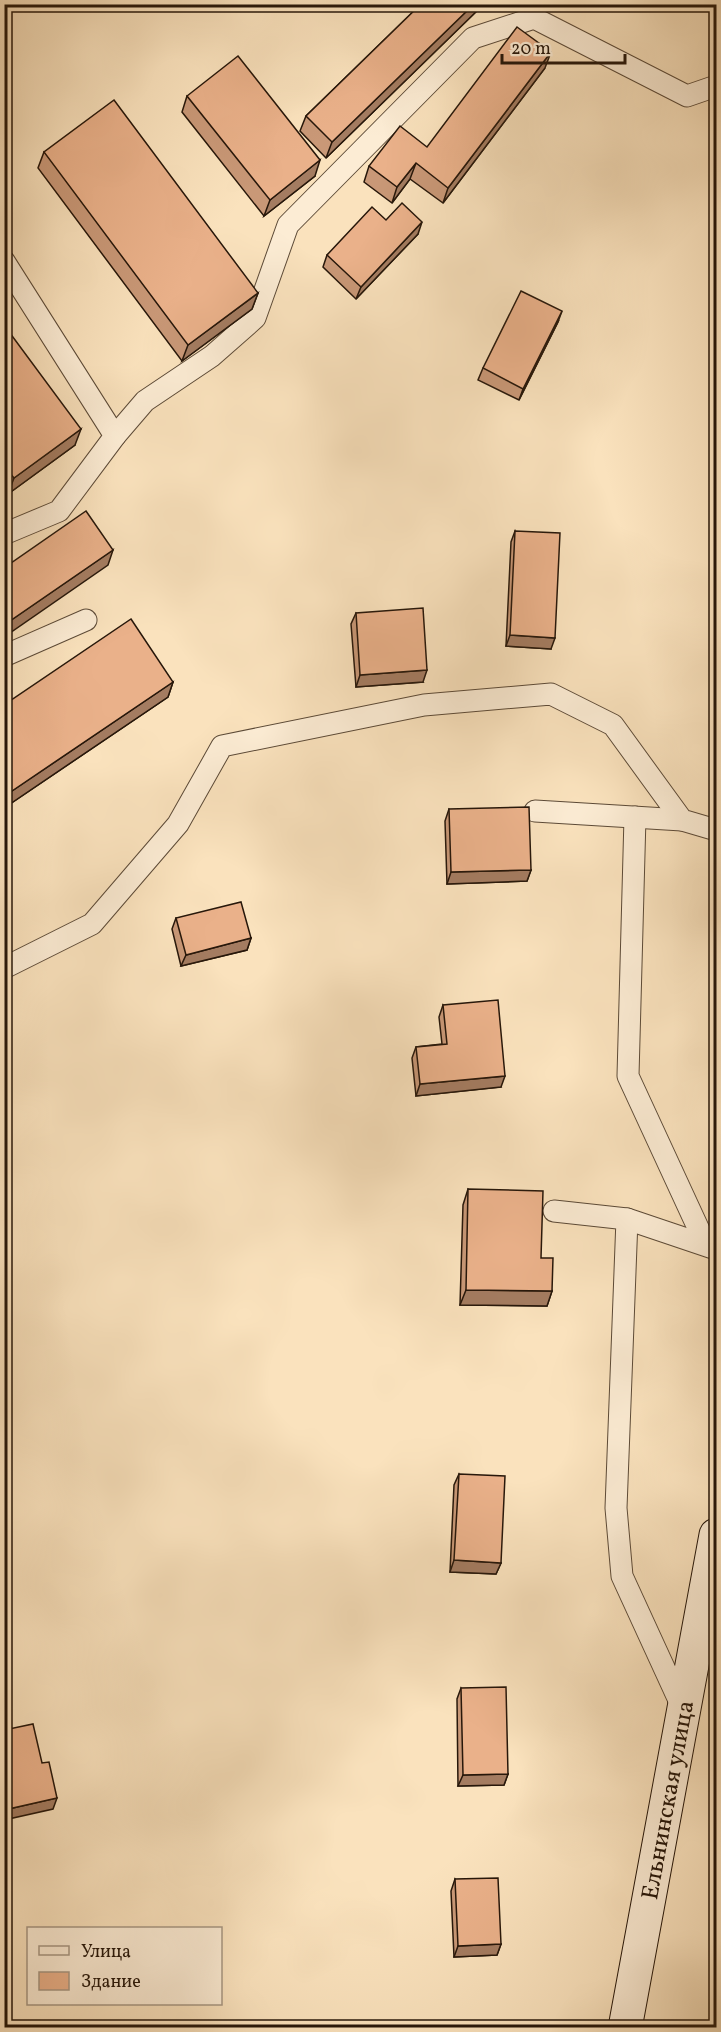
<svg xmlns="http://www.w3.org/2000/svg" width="721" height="2032" font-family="Vollkorn,serif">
<rect width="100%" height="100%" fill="#fae2bd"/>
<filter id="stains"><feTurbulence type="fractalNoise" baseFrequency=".00333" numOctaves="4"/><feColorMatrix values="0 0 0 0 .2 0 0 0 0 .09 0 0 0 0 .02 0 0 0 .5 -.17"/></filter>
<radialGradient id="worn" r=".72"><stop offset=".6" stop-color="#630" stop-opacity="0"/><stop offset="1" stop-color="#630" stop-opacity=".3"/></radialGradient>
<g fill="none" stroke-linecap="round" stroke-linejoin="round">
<defs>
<g id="lane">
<polyline points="4,261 115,436 59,511 4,534"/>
<polyline points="115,436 145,401 212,356 255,318 288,225 473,38 534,18 687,96 716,86"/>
<polyline points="4,656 86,620"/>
<polyline points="535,811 682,820"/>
<polyline points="635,817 628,1076 706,1245"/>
<polyline points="4,968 92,924 178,824 222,746 424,705 551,694 613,725 682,820 716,830"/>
<polyline points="554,1211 627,1219 713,1248"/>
<polyline points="627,1219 616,1508 622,1576 683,1709"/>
</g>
<g id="secondary">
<path id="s1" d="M625,2028L716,1535"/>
</g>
</defs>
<use href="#lane" stroke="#5c4a37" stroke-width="23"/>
<use href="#secondary" stroke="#27170a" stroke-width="35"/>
<use href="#lane" stroke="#fcecd4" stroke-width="21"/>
<use href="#secondary" stroke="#fcecd4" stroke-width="33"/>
</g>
<g fill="#c99877" stroke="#27170a" stroke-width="1.5">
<polygon points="421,4 484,4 326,158 300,131 306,116"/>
<polygon points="545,68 443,203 410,179 392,203 364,182 369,166 427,147"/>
<polygon points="187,96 315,176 264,216 182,112"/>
<polygon points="44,152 258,293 252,309 182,361 38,168"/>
<polygon points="386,220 418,234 356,299 323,267 327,255"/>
<polygon points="558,322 519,400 478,380 483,368"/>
<polygon points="4,325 75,445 8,494 4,489"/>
<polygon points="515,531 551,649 506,646 511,542"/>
<polygon points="356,613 423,682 356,687 351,624"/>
<polygon points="173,682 168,697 4,808 4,705"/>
<polygon points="449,809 531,870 527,881 447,884 445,821"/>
<polygon points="176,918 251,938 247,950 181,966 172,929"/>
<polygon points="443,1005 501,1087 416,1096 412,1058 416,1047 442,1044 439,1017"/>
<polygon points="468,1189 541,1258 552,1291 547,1306 460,1305 463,1205"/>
<polygon points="459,1474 501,1563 496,1574 450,1572 454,1485"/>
<polygon points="461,1688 508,1774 504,1785 458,1786 457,1699"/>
<polygon points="455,1879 501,1944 497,1955 454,1957 451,1891"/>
</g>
<g fill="#a47c61" stroke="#27170a" stroke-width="1.5">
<polygon points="474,4 484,4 326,158 332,142"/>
<polygon points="551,52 545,68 443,203 448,188"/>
<polygon points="320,160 315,176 264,216 270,200"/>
<polygon points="416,163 410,179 392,203 397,187"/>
<polygon points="422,222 418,234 356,299 361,287"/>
<polygon points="258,293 252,309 182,361 188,345"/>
<polygon points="562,311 558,322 519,400 523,389"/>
<polygon points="81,429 75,445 8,494 14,478"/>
<polygon points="113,550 108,565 4,637 4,625"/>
<polygon points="510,635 555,638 551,649 506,646"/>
<polygon points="427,670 423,682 356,687 360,675"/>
<polygon points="173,682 168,697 4,808 9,793"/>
<polygon points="531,870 527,881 447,884 451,872"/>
<polygon points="251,938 247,950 181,966 186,955"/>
<polygon points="505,1076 501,1087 416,1096 420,1084"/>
<polygon points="466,1290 552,1291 547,1306 460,1305"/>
<polygon points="454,1560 501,1563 496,1574 450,1572"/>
<polygon points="508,1774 504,1785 458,1786 463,1775"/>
<polygon points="57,1798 53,1809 4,1820 4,1810"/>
<polygon points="501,1944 497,1955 454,1957 458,1946"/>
</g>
<g fill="#eab18a" stroke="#27170a" stroke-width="1.5">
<polygon points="421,4 474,4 332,142 306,116"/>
<polygon points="517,27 551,52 448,188 416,163 397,187 369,166 400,126 427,147"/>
<polygon points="238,56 320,160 270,200 187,96"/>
<polygon points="114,100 258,293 188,345 44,152"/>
<polygon points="402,203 422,222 361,287 327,255 372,207 386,220"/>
<polygon points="521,291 562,311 523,389 483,368"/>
<polygon points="4,325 81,429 14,478 4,466"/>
<polygon points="86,511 113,550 4,625 4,568"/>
<polygon points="515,531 560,533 555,638 510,635"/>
<polygon points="423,608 427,670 360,675 356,613"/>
<polygon points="131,619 173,682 9,793 4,786 4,705"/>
<polygon points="529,807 531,870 451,872 449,809"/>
<polygon points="241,902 251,938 186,955 176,918"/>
<polygon points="498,1000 505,1076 420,1084 416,1047 447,1044 443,1005"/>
<polygon points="468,1189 543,1191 541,1258 553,1258 552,1291 466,1290"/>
<polygon points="459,1474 505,1476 501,1563 454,1560"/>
<polygon points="506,1687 508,1774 463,1775 461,1688"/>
<polygon points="33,1724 42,1763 49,1762 57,1798 4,1810 4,1730"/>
<polygon points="498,1878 501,1944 458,1946 455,1879"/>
</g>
<g text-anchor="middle" stroke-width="6" stroke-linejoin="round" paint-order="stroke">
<g font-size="24" fill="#27170a" stroke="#fcecd4">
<text dy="8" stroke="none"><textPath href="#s1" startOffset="232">Ельнинская улица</textPath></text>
</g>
</g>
<rect width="721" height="2032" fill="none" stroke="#fae2bd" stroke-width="24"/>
<rect x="6" y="6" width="709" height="2020" fill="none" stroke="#27170a" stroke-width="3"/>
<rect x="12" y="12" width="697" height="2008" fill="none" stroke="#27170a" stroke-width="1.5"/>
<rect x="27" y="1927" width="195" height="78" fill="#fcecd4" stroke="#a79783" stroke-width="1.5"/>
<rect x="39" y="1946" width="30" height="9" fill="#fcecd4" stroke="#a79783" stroke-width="1.5"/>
<text x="81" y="1957" font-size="18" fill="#27170a">Улица</text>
<rect x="39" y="1972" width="30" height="18" fill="#eab18a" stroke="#a79783" stroke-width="1.5"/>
<text x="81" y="1987" font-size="18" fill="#27170a">Здание</text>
<path d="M502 54v9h123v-9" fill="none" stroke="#27170a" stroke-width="3"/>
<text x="511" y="54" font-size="18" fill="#27170a" stroke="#fcecd4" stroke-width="4.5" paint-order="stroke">20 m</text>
<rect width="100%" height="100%" filter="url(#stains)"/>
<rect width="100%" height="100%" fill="url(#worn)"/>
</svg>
